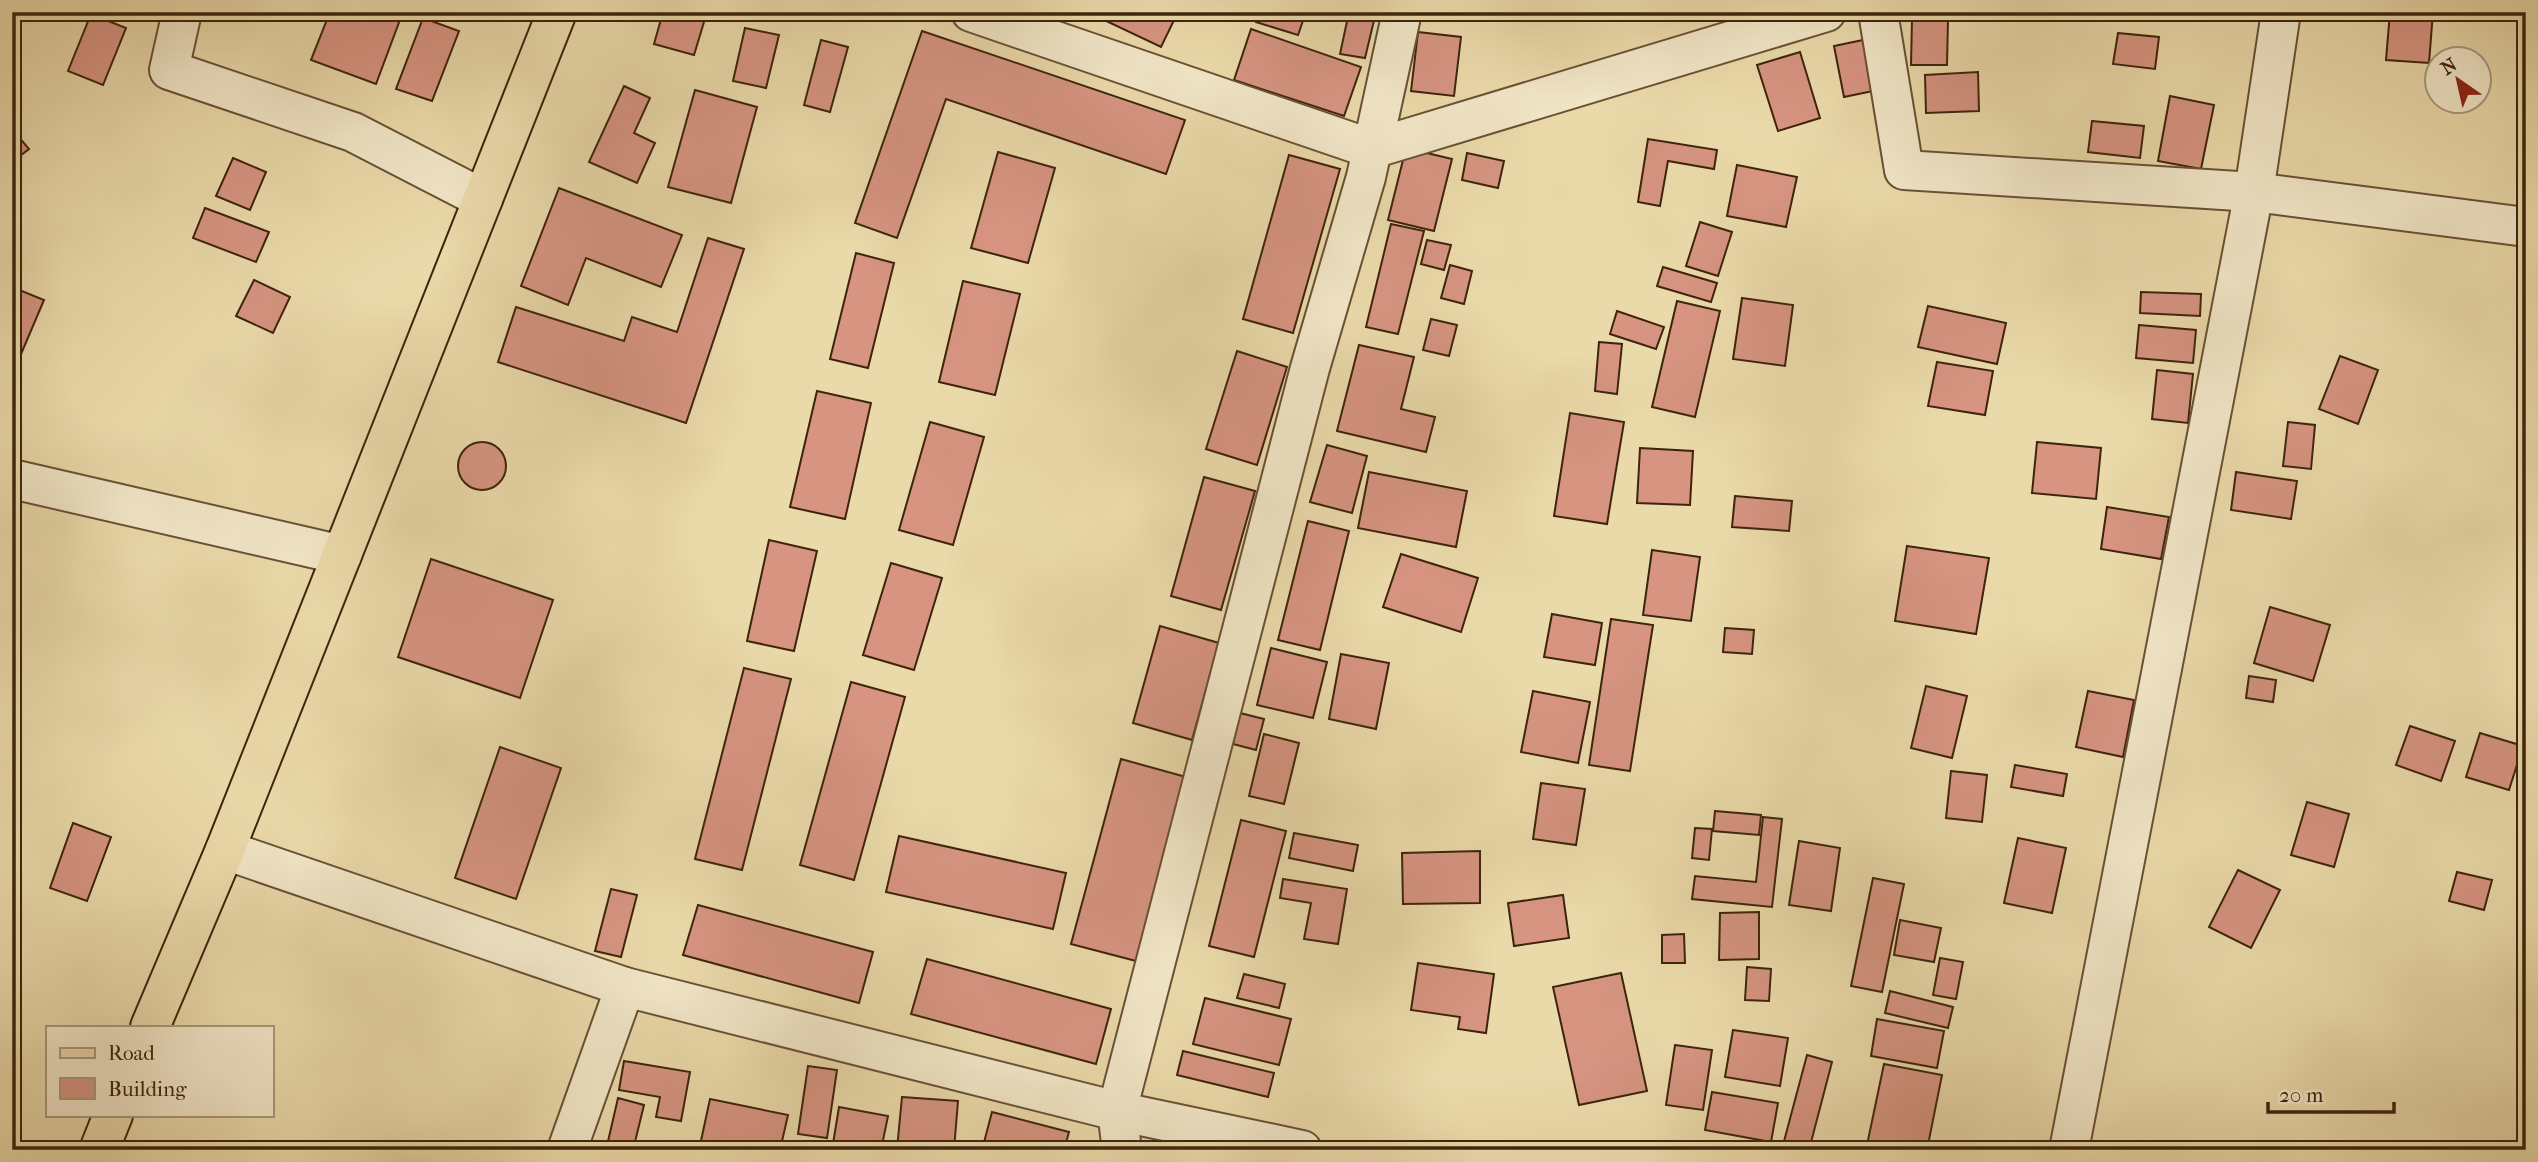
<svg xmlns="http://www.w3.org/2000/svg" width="2538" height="1162" font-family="'IM FELL French Canon',serif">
<rect width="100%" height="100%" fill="#ead9a9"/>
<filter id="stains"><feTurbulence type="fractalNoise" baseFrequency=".00286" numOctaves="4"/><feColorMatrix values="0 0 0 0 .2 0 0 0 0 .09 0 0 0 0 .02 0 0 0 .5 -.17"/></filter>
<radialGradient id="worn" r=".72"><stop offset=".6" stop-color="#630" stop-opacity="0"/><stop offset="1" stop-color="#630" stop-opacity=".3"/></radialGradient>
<g fill="#d69481" stroke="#3e240d" stroke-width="2">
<polygon points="330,12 389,12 401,17 376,84 311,60"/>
<polygon points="663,12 707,12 694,55 654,44"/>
<polygon points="1105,12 1178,12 1161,47 1102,19"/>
<polygon points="1259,12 1306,12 1298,35 1256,22"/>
<polygon points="1349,12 1376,12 1365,58 1340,54"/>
<polygon points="2390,12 2433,12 2429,63 2386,60"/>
<polygon points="91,14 126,28 103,85 68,71"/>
<polygon points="423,18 459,31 432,101 396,89"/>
<polygon points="1912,19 1948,20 1947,65 1911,65"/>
<polygon points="745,28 779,35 766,88 733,81"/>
<polygon points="1251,29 1361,67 1344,116 1234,80"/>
<polygon points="922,31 1185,120 1166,174 946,99 897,238 855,223"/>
<polygon points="1418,32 1461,37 1454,96 1411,91"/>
<polygon points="2118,33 2159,37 2155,69 2113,64"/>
<polygon points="821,40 848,47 830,112 804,105"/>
<polygon points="1863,40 1873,91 1844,97 1834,46"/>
<polygon points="1800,52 1820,118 1778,131 1757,65"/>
<polygon points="1978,72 1979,111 1926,113 1925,75"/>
<polygon points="624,86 650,98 634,133 655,143 637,183 589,162"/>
<polygon points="695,90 757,107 731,203 668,187"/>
<polygon points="2170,96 2214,105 2201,169 2158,161"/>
<polygon points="2092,121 2144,126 2140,158 2088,152"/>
<polygon points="12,129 29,149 12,162"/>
<polygon points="1648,139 1717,150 1714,169 1668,161 1660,206 1638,202"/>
<polygon points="1406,148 1452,159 1434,231 1388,220"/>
<polygon points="998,152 1055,168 1028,263 971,248"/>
<polygon points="1467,153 1504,161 1498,188 1462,180"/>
<polygon points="1289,155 1340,169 1293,333 1243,319"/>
<polygon points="233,158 266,172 250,210 216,196"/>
<polygon points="1737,165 1797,177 1786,227 1727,216"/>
<polygon points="559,188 682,235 661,287 586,258 568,305 521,286"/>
<polygon points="205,208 269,232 256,262 193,238"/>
<polygon points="1700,222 1732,232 1718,276 1686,266"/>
<polygon points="1391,224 1424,231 1398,334 1366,327"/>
<polygon points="708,238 744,249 686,423 498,362 516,307 624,341 632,317 677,332"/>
<polygon points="1427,240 1451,245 1444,270 1421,264"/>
<polygon points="856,253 894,263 868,368 830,359"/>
<polygon points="1450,265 1472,271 1464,304 1441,298"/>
<polygon points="1663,267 1717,283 1711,302 1657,286"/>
<polygon points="254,280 290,297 273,333 236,316"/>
<polygon points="963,281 1020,294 995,395 939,382"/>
<polygon points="12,287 44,300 13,373 12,373"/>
<polygon points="2141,292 2201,294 2200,316 2140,313"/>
<polygon points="1742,298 1793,305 1785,366 1733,359"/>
<polygon points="1677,301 1720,311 1695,417 1652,407"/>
<polygon points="1928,306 2006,323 1997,364 1918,347"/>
<polygon points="1617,311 1664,327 1656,349 1610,334"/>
<polygon points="1431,319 1457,325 1449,356 1423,350"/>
<polygon points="2139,325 2196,330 2193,363 2136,358"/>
<polygon points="1599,342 1622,344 1617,394 1595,391"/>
<polygon points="1359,345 1414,357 1401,409 1435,417 1426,452 1337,431"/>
<polygon points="1237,351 1287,367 1257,465 1206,449"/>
<polygon points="2340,356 2378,370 2358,424 2319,409"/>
<polygon points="1937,362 1993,371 1985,415 1928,406"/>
<polygon points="2157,370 2193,374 2188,423 2152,419"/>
<polygon points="817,391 871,403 845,519 790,507"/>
<polygon points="1570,413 1624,422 1607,524 1554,516"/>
<polygon points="930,422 984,437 953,545 899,530"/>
<polygon points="2288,422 2315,425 2311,469 2283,466"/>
<polygon points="2037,442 2101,448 2096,499 2032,493"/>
<circle cx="482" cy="466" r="24"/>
<polygon points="1327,445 1367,456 1352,513 1310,502"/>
<polygon points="1640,448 1693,451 1690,505 1637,503"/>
<polygon points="1369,472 1467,491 1456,547 1358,528"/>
<polygon points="2236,472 2297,481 2291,519 2231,510"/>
<polygon points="1204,477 1255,491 1221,610 1171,596"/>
<polygon points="1735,496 1792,501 1789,531 1732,527"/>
<polygon points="2107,507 2169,517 2161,559 2101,549"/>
<polygon points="1308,521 1349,531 1320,650 1278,640"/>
<polygon points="769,540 817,551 794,651 747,641"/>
<polygon points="1907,546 1989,558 1976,634 1895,621"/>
<polygon points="1652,550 1700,557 1691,621 1643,615"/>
<polygon points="1401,554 1478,578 1461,632 1383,607"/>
<polygon points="431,559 553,600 520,698 398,657"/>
<polygon points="891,563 942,578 914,670 863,655"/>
<polygon points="2270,607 2330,625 2313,681 2254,663"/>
<polygon points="1552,614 1602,623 1595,665 1544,657"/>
<polygon points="1611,619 1653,625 1630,771 1589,765"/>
<polygon points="1160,626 1219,643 1192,740 1133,723"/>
<polygon points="1725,628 1754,630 1752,654 1723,652"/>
<polygon points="1271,648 1327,662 1313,718 1257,705"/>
<polygon points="1341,654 1389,663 1376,729 1329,719"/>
<polygon points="744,668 791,679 742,870 695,859"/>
<polygon points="2249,676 2276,680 2273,702 2246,698"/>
<polygon points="851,682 905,697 854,880 800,865"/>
<polygon points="1926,686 1967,696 1952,758 1911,748"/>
<polygon points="1533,691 1590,702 1578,763 1521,752"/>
<polygon points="2088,691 2134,700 2123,757 2076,747"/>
<polygon points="1240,713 1264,719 1256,750 1233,744"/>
<polygon points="2410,726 2455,741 2441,781 2396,765"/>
<polygon points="2480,733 2523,746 2509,790 2466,777"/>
<polygon points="1264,734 1299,743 1284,804 1249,796"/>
<polygon points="500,747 561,768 516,899 455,878"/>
<polygon points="1121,759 1186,777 1136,961 1071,944"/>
<polygon points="2015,765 2067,774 2063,796 2011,787"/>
<polygon points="1951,771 1987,775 1982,822 1946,818"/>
<polygon points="1541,783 1585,789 1576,845 1533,839"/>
<polygon points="2307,802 2349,814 2334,867 2291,855"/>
<polygon points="1715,811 1761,815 1759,835 1713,831"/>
<polygon points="1763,817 1782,819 1772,907 1692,899 1695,876 1756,882"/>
<polygon points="1241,820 1286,831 1254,957 1209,946"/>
<polygon points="73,823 111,837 87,901 50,888"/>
<polygon points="1695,828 1712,829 1709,860 1692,858"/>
<polygon points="1294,833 1358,845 1353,871 1289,858"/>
<polygon points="899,836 1066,873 1053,929 886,892"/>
<polygon points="2018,838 2066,848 2052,913 2004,903"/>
<polygon points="1799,841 1840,848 1831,911 1789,905"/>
<polygon points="1480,851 1480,903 1403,904 1402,853"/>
<polygon points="2238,870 2280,890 2251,948 2209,927"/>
<polygon points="2457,872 2492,880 2484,910 2449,901"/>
<polygon points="1873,878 1904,884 1882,992 1851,986"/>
<polygon points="1283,879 1347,889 1338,944 1304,939 1311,903 1280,898"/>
<polygon points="611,889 637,895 621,957 595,951"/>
<polygon points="1563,895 1569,938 1514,946 1508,903"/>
<polygon points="698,905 873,952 859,1003 683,955"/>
<polygon points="1759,912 1759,959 1719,960 1720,913"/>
<polygon points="1900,920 1941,928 1934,962 1894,955"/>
<polygon points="1684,934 1685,963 1662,963 1662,935"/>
<polygon points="1940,958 1963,962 1956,999 1933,995"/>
<polygon points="927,959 1111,1009 1096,1064 911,1014"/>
<polygon points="1418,963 1494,974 1486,1033 1458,1029 1460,1017 1411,1010"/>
<polygon points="1747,967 1771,969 1769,1001 1745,1000"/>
<polygon points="1621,973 1647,1091 1579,1105 1553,987"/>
<polygon points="1244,974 1285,984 1279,1008 1237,998"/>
<polygon points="1890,991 1953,1007 1948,1028 1885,1013"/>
<polygon points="1205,998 1291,1019 1279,1065 1193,1044"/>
<polygon points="1877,1019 1944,1031 1937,1068 1871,1056"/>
<polygon points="1733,1030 1788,1038 1780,1086 1725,1077"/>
<polygon points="1675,1045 1712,1050 1703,1110 1666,1105"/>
<polygon points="1183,1051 1274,1073 1268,1097 1177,1075"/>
<polygon points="1807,1055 1832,1062 1809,1150 1801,1150 1783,1145"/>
<polygon points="624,1061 690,1072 681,1121 656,1117 660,1097 619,1090"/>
<polygon points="1884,1064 1942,1075 1927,1150 1889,1150 1867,1145"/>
<polygon points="808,1066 837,1070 827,1138 798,1134"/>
<polygon points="1712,1092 1778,1103 1771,1142 1705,1130"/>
<polygon points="902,1097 958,1101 954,1150 897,1149"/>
<polygon points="618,1098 644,1105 633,1150 606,1150"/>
<polygon points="710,1099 788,1115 780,1150 699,1150"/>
<polygon points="839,1107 888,1116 881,1150 833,1144"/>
<polygon points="992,1112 1069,1132 1064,1150 982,1150"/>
</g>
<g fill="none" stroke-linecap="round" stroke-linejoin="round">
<defs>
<g id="minor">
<polyline points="182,12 169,70 353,132 483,199"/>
<polyline points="971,12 1372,149 1826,12"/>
<polyline points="1878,12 1904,170 2254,192 2526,227"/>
<polyline points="12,479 342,555"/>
<polyline points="567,1150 625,987"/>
<polyline points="1122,1150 1117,1111 1310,368 1366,177 1402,12"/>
<polyline points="2069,1150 2254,192 2281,12"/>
</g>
<polyline id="tertiary" points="225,850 625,987 1117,1111 1302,1150"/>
<g id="primary">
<polyline points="150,1027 225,850 557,12"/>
<polyline points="99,1150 113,1115"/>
</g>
</defs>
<use href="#minor" stroke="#695134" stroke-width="42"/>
<use href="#tertiary" stroke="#695134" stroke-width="42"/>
<use href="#primary" stroke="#3e240d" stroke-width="42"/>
<use href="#minor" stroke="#f1e6c7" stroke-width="38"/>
<use href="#tertiary" stroke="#f1e6c7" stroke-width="38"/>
<use href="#primary" stroke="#ead9a9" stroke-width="38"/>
</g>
<rect width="2538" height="1162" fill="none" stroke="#ead9a9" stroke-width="42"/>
<rect x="14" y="14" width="2510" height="1134" fill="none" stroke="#3e240d" stroke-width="3.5"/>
<rect x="21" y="21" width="2496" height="1120" fill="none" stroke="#3e240d" stroke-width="2"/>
<rect x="46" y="1026" width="228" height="91" fill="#f1e6c7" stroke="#a9987d" stroke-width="2"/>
<rect x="60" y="1048" width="35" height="10" fill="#ead9a9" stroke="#a9987d" stroke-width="2"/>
<text x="108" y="1060" font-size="21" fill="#3e240d">Road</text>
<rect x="60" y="1078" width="35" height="21" fill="#d69481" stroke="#a9987d" stroke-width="2"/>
<text x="108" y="1096" font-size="21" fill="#3e240d">Building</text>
<g transform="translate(2458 80) rotate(326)"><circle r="33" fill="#f1e6c7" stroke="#a9987d" stroke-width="2"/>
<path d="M0-5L12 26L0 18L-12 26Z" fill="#8f2418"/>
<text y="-10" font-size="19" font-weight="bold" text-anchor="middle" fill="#3e240d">N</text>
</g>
<path d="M2268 1102v10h126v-10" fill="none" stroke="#3e240d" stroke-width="3.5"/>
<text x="2279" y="1102" font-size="21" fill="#3e240d" stroke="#f1e6c7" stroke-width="5" paint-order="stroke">20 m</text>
<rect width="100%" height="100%" filter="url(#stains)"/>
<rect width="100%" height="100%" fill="url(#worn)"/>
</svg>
